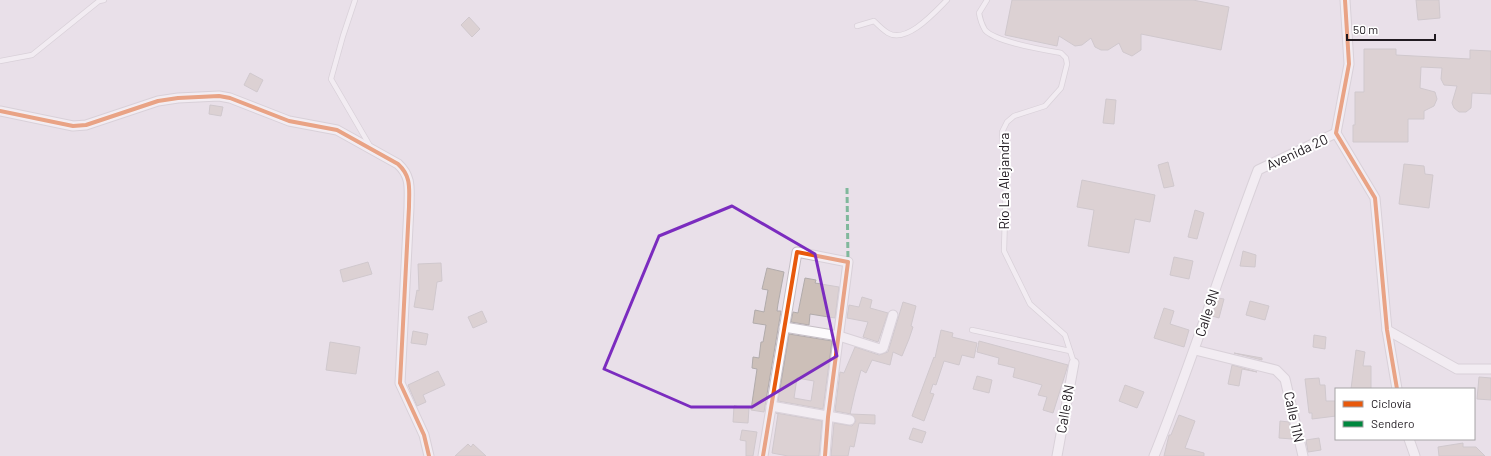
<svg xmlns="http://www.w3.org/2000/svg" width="1491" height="456" font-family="Barlow,sans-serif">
<rect width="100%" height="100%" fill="#e9e0e9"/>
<g fill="#ccbfb8" stroke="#b1abab" fill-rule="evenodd">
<polygon points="1012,0 1193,0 1229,7 1221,50 1141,34 1141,50 1132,56 1123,52 1119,43 1108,50 1101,50 1095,47 1091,38 1082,45 1075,46 1059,36 1057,46 1005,35"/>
<polygon points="1416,0 1439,0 1440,18 1418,20"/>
<polygon points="469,17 480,29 472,37 461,25"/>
<polygon points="1364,49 1396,49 1396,55 1470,59 1470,50 1491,51 1491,94 1472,93 1471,108 1466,112 1459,112 1454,108 1452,103 1457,86 1444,85 1441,79 1442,68 1421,67 1420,88 1435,92 1437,99 1434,106 1424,111 1424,119 1408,119 1408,142 1353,142 1353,125 1355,125 1355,92 1364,92"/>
<polygon points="250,73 263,80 257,92 244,85"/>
<polygon points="1106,99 1116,100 1114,124 1103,123"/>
<polygon points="210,105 223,107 221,116 209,114"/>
<polygon points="1168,162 1174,186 1164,188 1158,165"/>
<polygon points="1404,164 1424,166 1425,174 1433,175 1429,208 1399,204"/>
<polygon points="1082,180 1155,195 1150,222 1135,219 1129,253 1088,246 1094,210 1077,207"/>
<polygon points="1195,210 1204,213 1197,239 1188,237"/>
<polygon points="1243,251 1256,255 1255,267 1240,266"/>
<polygon points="1174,257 1193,261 1189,279 1170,275"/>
<polygon points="368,262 372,274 343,282 340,270"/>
<polygon points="441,263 442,281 437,282 433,310 414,307 417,290 419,291 418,264"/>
<polygon points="767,268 784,272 778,304 777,311 781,311 764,412 751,410 757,369 752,368 753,357 759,358 761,342 763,342 766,325 753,323 755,310 764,312 768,290 762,289"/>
<polygon points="805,278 816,280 815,283 839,287 835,318 810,314 809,325 791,322 793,312 798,313"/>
<polygon points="862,297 872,300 870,308 888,313 878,342 863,337 868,322 847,318 849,305 859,307"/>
<polygon points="1218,298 1224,299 1219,318 1212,316"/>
<polygon points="1250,301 1269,306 1265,320 1246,315"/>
<polygon points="903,302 916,306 911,326 913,327 909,339 902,356 893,352 890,365 872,360 866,373 861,370 855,392 850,414 875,415 875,424 859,423 854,447 850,446 848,456 831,456 834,423 852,426 856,421 851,414 835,411 840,372 844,373 855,347 879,355 888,352"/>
<polygon points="1164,308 1174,311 1170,324 1189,330 1184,347 1154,338"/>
<polygon points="482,311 487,322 473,328 468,317"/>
<polygon points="941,330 953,333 952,337 977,343 974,358 962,355 959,365 944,361 936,385 933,384 930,393 934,394 924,421 912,416 934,357 935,358"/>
<polygon points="413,331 428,334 426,345 411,343"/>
<path d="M789,334L832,341L823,409L778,401ZM797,378L814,381L811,401L794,398Z"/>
<polygon points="1314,335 1326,337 1325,349 1313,347"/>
<polygon points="979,341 1068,365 1053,413 1043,410 1047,397 1038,395 1042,385 1013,377 1015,368 998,364 999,358 977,352"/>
<polygon points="330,342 360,347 356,374 326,370"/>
<polygon points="1356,350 1365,352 1363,366 1371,366 1371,389 1351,389"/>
<polygon points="1234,353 1262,358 1262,360"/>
<polygon points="1232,365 1257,372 1242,369 1239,386 1228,384"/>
<polygon points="438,371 445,385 423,395 426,402 417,406 408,385"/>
<polygon points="977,376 992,380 989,393 973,389"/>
<polygon points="1479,377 1491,378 1491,400 1477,399"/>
<polygon points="1319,378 1320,385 1325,385 1326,401 1336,401 1336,416 1312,419 1312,413 1309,413 1305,379"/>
<polygon points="1125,385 1144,392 1137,408 1119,401"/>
<polygon points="734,406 749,408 748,423 733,422"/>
<polygon points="776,413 822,421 819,456 788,456 772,453 778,414"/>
<polygon points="1179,415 1195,421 1185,448 1204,453 1204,456 1164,456 1169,435 1171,435"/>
<polygon points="1280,421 1289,422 1292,439 1279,438"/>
<polygon points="913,428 926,432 922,443 909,439"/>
<polygon points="742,430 757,432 753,456 746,456 746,441 740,440"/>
<polygon points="1319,438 1321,450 1308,452 1306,440"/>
<polygon points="1463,443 1463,447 1476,447 1485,456 1439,456 1438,447"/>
<polygon points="468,444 471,447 473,444 486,456 455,456"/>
</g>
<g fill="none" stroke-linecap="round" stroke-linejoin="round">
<defs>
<g id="service">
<polyline points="355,0 343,36 331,79 370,146"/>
<path d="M987,0L979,13C980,19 982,25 985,30C995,42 1045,50 1061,53L1066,58L1067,64L1061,88L1045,106L1014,116L1007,122L1002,132L1006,179L1004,251L1030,304L1065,335L1074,363"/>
<path d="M857,26L874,21C878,25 883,30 888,33C907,44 935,12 947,0"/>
<polyline points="0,61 32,55 99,1 104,0"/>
<polyline points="972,330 1070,351"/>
</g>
<g id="minor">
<polyline points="1345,0 1349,64 1336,133 1375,198 1387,330 1397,389"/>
<path d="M0,111L73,126L86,125L158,101L178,98L219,96L230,98L289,121L337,130L398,164C412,177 409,189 409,207L400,383L424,435L429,456"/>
<polyline points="784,327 839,336 880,349 883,348 893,315"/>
<polyline points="1387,330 1457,369 1491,369"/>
<polyline points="1195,350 1276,370 1285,379 1303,456"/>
<polyline points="771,406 850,420"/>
<polyline points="1409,439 1415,456"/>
<polyline points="763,456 797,252 848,262 828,417 825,456"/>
<polyline points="1057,456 1074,363"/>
<path d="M1154,456C1192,362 1222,265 1258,170L1336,133"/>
</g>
</defs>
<use href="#service" stroke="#c5bec5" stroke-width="6"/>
<use href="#minor" stroke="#c5bec5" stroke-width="11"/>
<use href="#service" stroke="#fcfafc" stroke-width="4.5"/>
<use href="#minor" stroke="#fcfafc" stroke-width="9"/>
<polyline stroke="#00873e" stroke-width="3" stroke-dasharray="6 3" stroke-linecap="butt" points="847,188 848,262"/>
<defs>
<g id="cycleway">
<polyline points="1345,0 1349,64 1336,133 1375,198 1387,330 1397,389"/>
<path d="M0,111L73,126L86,125L158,101L178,98L219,96L230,98L289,121L337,130L398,164C412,177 409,189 409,207L400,383L424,435L429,456"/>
<polyline points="763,456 797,252 848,262 828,417 825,456"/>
</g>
</defs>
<use href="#cycleway" stroke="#fff" stroke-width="6"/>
<use href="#cycleway" stroke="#e8590c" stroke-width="4"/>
</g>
<path d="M0 0H1491V456H0ZM732,206L815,254L837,356L752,407H691L604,369L659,236Z" fill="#e9e0e9" fill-opacity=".55" fill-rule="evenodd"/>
<path fill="none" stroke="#7b2cbf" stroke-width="3" stroke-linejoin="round" d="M732,206L815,254L837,356L752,407H691L604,369L659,236Z"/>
<g text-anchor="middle" stroke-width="4" stroke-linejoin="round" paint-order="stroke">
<g font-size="14" fill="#201a20" stroke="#fff">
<text transform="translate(1297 152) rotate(-25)" y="5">Avenida 20</text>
<text transform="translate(1004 181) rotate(-90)" y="5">Río La Alejandra</text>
<text transform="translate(1207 313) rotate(-72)" y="5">Calle 9N</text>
<text transform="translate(1065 409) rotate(-80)" y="5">Calle 8N</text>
<text transform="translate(1294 417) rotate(78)" y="5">Calle 11N</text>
</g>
</g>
<rect x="1335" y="388" width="140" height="52" fill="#ffffff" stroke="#a6a3a6"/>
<rect x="1343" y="401" width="20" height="6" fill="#e8590c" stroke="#a6a3a6"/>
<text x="1371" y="408" font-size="12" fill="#201a20">Ciclovía</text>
<rect x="1343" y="421" width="20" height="6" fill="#00873e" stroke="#a6a3a6"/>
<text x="1371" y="428" font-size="12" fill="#201a20">Sendero</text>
<path d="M1347 34v6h88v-6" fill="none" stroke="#201a20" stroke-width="2"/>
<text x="1353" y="34" font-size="12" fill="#201a20" stroke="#ffffff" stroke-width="3" paint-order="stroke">50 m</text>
</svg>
